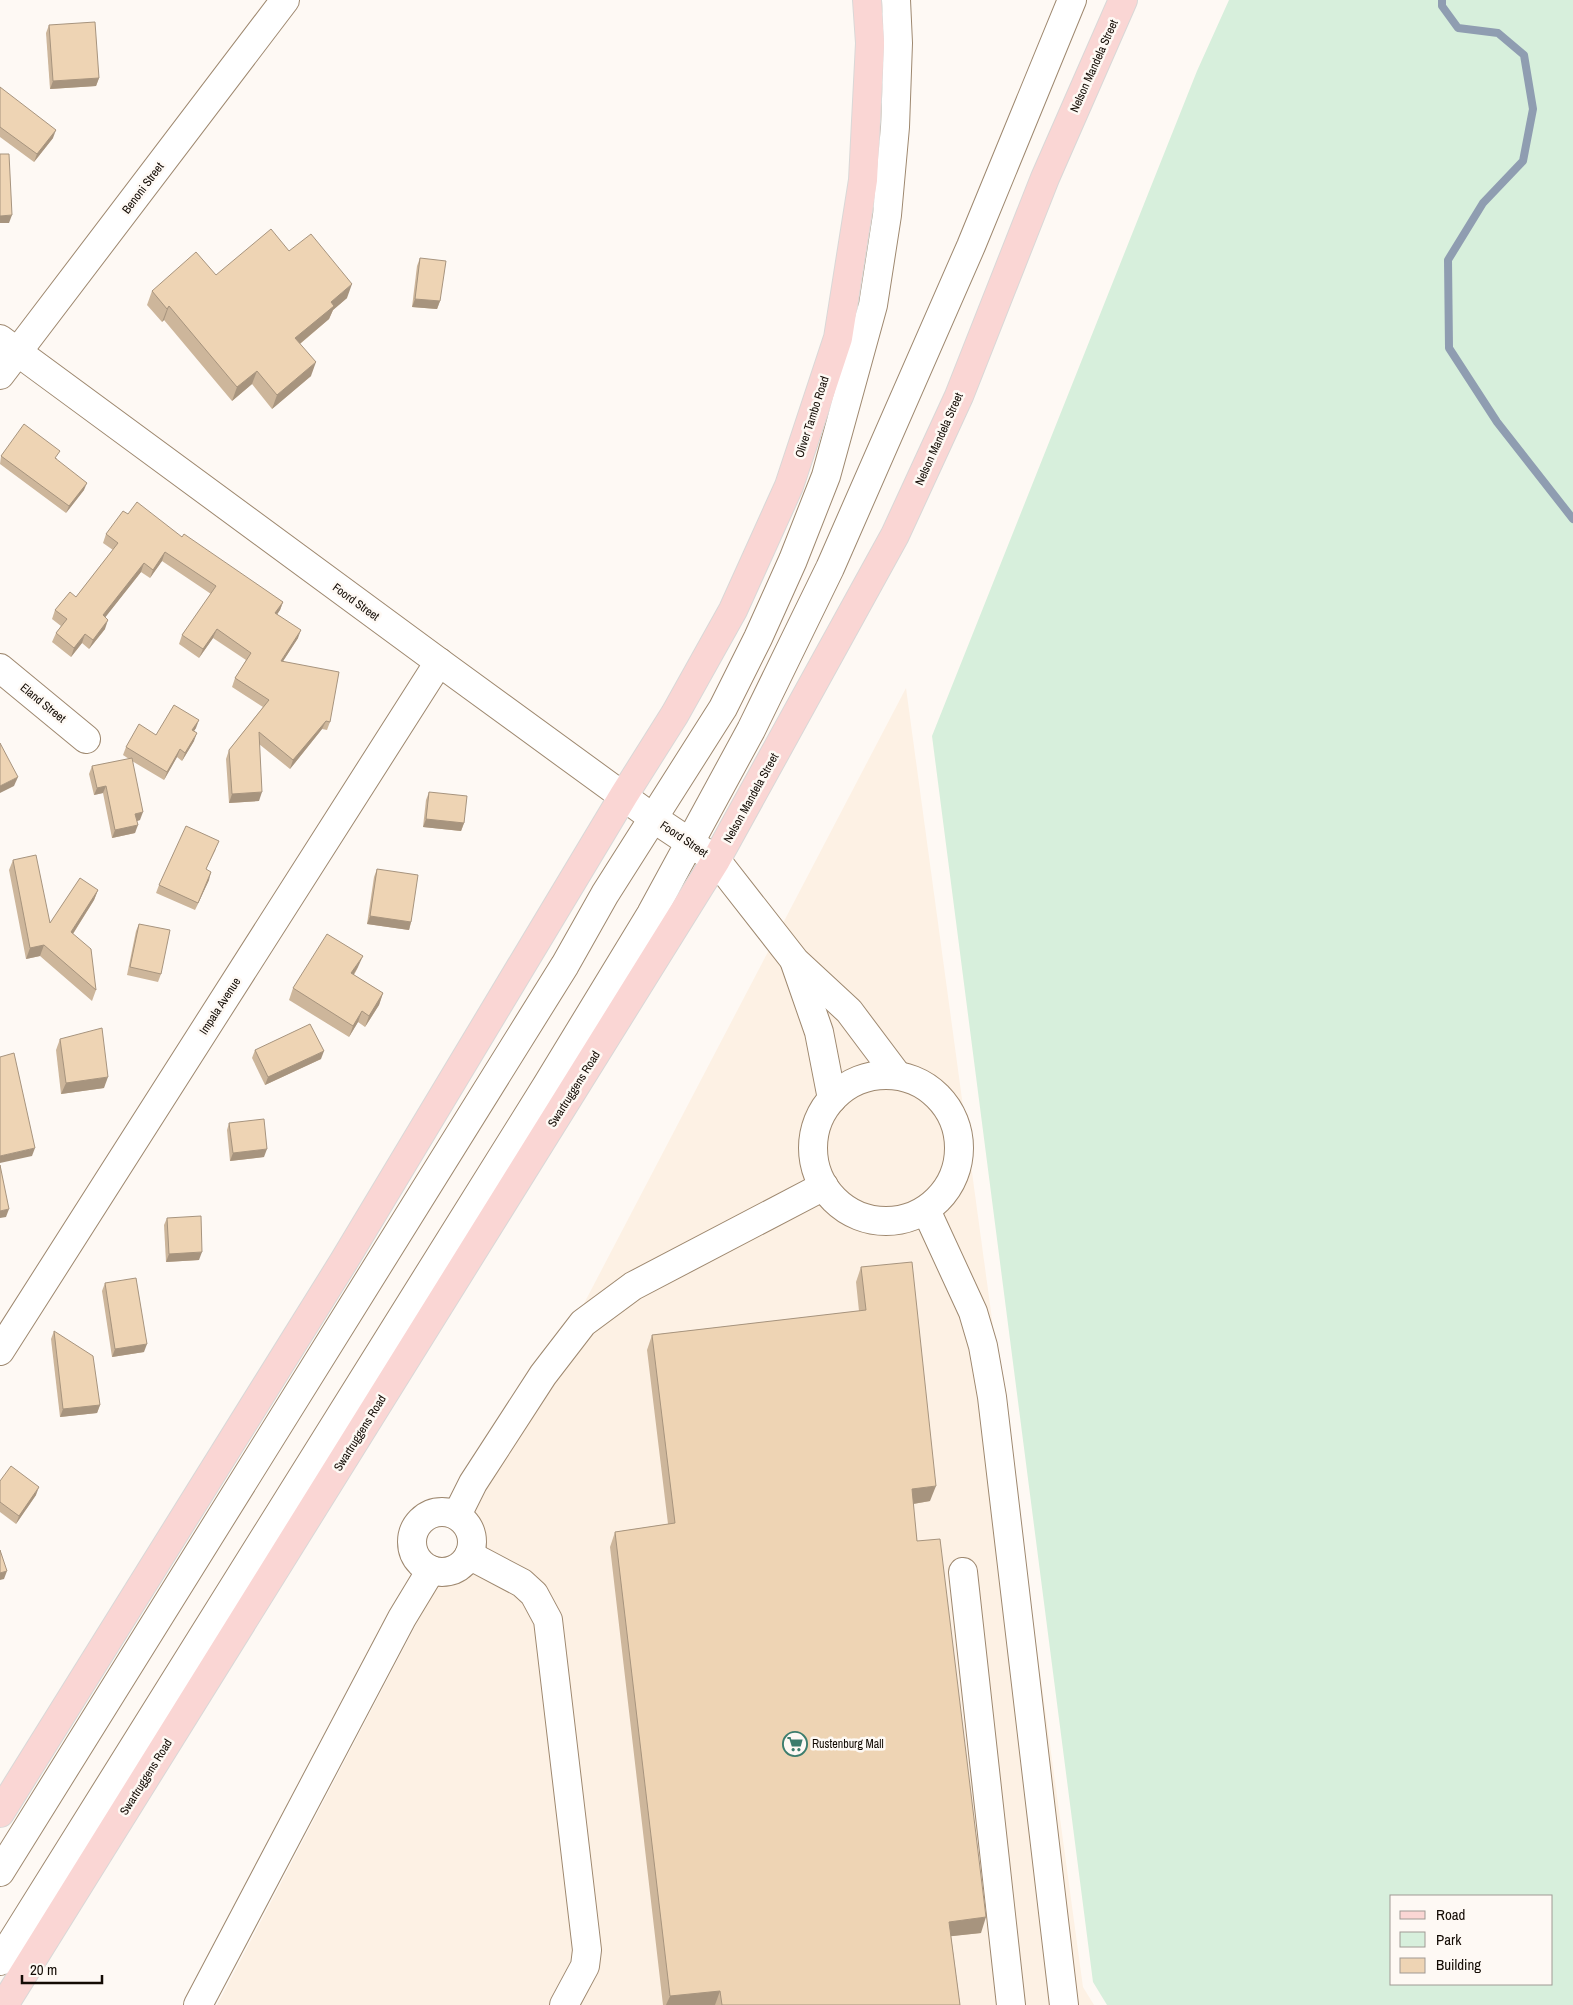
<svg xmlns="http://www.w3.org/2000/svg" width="1573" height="2005" font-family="'Archivo Narrow',sans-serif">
<rect width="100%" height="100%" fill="#fef9f4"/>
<polygon fill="#fdf1e4" points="906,688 1083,1987 1094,2005 217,2005"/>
<path fill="#d7efdc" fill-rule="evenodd" d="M1229,0H1573V2005H1107L1093,1982L932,736L1197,71ZM1392,1896H1552V1984H1392Z"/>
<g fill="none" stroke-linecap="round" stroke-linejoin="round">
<polyline stroke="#8f9db1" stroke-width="8" points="1442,0 1442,6 1458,28 1498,33 1524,55 1533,109 1523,161 1483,203 1448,260 1449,348 1497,422 1573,519"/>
<defs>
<g id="minor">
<polyline points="0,339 439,662 653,818 716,860 795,961 849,1011 897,1075"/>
<polyline points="0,375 285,0"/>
<polyline points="0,668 86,739"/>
<polyline points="795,963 819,1032 832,1099"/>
<circle cx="886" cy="1148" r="73"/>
<polyline points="926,1210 973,1312 983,1346 992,1397 1064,2005"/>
<polyline points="0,1351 439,662"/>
<circle cx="442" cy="1542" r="30"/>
<polyline points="457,1515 473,1483 543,1375 583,1323 633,1286 824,1186"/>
<polyline points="469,1555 522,1583 534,1594 548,1620 587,1950 585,1966 564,2005"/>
<polyline points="963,1572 1011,2005"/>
<polyline points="0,1872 565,965 605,894 723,708 758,638 793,560 826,476 873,305 887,215 895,127 898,43 896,0"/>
<polyline points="0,1961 547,1085 651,914 751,730 830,568 971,246 1072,0"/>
<polyline points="198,2005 402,1618 431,1570"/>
</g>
<g id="major">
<polyline points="0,1813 344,1261 624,795 675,714 733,610 789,486 838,338 863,180 870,43 867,0"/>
<polyline points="4,2005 716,860 895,535 959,396 1045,178 1123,0"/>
</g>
</defs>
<use href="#minor" stroke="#9e886f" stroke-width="30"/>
<use href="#major" stroke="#d9d8d7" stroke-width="30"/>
<use href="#minor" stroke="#fff" stroke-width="28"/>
<use href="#major" stroke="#fad6d4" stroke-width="28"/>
</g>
<g fill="#cdb69b">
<polygon points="49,25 99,78 96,86 50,89 46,33"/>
<polygon points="0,87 53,138 34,162 0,137"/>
<polygon points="289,251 347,298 333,310 329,319 300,344 311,376 272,409 252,384 232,401 164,320 162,322 147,305 152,291 216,275"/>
<polygon points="420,258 440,301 437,309 412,307 417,266"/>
<polygon points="1,456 57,458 56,460 84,490 66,513 0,464"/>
<polygon points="128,514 182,537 283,602 280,610 277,614 298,638 283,661 330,722 327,730 322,729 290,769 259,744 259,801 229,803 226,759 229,750 263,707 232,687 235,678 246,660 213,638 199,658 179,644 182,635 211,594 162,561 150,578 141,572 105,617 105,629 89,649 82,643 71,657 52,642 56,633 61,626 52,619 55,610 76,597 113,550 103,543 106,534"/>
<polygon points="196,728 194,731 194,741 182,761 177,757 164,780 132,761 140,820 137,821 135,833 112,838 103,793 94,795 89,774 92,766 129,759 123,755 126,747 156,735"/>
<polygon points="429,792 464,823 461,831 423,827 426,800"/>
<polygon points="216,849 206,869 209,880 195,910 156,893 159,885"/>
<polygon points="13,860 50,923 98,890 94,900 73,934 96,990 92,1001 40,956 26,959 9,870"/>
<polygon points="377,869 411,922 409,930 367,924 374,877"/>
<polygon points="139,924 161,974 158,982 127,975 136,931"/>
<polygon points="358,967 354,975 383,993 379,1005 365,1027 358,1022 349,1037 289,1000 293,988"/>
<polygon points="60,1039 104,1088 61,1094 56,1050"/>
<polygon points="255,1050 321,1059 265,1085 252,1058"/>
<polygon points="229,1123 264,1157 230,1161 227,1130"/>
<polygon points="167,1218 199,1260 166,1262 164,1225"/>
<polygon points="861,1267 930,1501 913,1504 917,1541 981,1933 951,1936 960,2005 663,2005 610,1547 615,1532 668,1524 647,1350 652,1335 859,1311 856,1282"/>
<polygon points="105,1283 144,1352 112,1357 102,1291"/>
<polygon points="54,1331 100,1405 97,1413 60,1417 51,1339"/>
<polygon points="0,1481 36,1495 16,1524 0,1512"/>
</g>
<g fill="#a7947e">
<polygon points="99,78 96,86 50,89 53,81"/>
<polygon points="56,130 53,138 34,162 37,154"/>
<polygon points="12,215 9,223 0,223 0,216"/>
<polygon points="352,284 347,298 333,310 329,319 290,352 295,338 331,302"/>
<polygon points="415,299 440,301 437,309 412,307"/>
<polygon points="169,306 164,320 162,322 167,309"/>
<polygon points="316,362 311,376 272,409 277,395"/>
<polygon points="257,371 252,384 232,401 237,387"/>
<polygon points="87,483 84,490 66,513 69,506"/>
<polygon points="165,552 162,561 150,578 153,570"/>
<polygon points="144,563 141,572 100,624 103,615"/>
<polygon points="283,602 280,610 272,622 275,613"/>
<polygon points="108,620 105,629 89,649 93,640"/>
<polygon points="217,629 213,638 199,658 203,649"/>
<polygon points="301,630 298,638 278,669 281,661"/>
<polygon points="85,634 82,643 71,657 74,648"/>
<polygon points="199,720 196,728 189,738 192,730"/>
<polygon points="326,721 322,729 290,769 293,760"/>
<polygon points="197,733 194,741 182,761 185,753"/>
<polygon points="180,749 177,757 164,780 167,772"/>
<polygon points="18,777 14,786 0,793 0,786"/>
<polygon points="106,786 103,793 94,795 97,788"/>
<polygon points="262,792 259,801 229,803 232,794"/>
<polygon points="143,812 140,820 133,822 135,814"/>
<polygon points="426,819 464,823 461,831 423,827"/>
<polygon points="138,825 135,833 112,838 115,830"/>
<polygon points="211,872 209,880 195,910 198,903"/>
<polygon points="98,890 94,900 67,943 71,932"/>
<polygon points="370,916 411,922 409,930 367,924"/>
<polygon points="44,945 40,956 26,959 30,948"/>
<polygon points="363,956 358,967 347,985 351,973"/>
<polygon points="383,993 379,1005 365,1027 369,1016"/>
<polygon points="362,1011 358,1022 349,1037 353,1026"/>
<polygon points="324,1051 321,1059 265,1085 268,1077"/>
<polygon points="108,1077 104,1088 61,1094 66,1083"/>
<polygon points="35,1148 32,1156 0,1163 0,1156"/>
<polygon points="267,1149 264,1157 230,1161 233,1153"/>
<polygon points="9,1209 6,1217 0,1218 0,1211"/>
<polygon points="202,1252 199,1260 166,1262 169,1254"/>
<polygon points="147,1344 144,1352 112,1357 115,1349"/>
<polygon points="100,1405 97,1413 60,1417 63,1409"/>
<polygon points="936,1486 930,1501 907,1505 912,1489"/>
<polygon points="39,1487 36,1495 16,1524 19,1516"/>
<polygon points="7,1571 4,1579 0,1580 0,1573"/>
<polygon points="986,1917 981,1933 944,1937 949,1922"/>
<polygon points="720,1991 715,2005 666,2005 670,1996"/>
</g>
<g fill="#eed4b4" stroke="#a7947e">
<polygon points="95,22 99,78 53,81 49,25"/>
<polygon points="0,87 56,130 37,154 0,127"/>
<polygon points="0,154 9,154 12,215 0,216"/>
<polygon points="271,229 289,251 311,234 352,284 331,302 334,306 295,338 316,362 277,395 257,371 237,387 169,306 167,309 152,291 196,252 216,275"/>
<polygon points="420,258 446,261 440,301 415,299"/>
<polygon points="24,424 60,451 55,458 87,483 69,506 1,456"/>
<polygon points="137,502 182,537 184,534 283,602 275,613 301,630 281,661 339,672 330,722 326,721 293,760 259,732 262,792 232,794 229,750 269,700 235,678 251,653 217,629 203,649 182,635 216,586 165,552 153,570 144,563 103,615 108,620 93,640 85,634 74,648 56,633 67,619 55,610 70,592 76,597 118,543 106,534 123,511 128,514"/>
<polygon points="174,705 199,720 192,730 197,733 185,753 180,749 167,772 126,747 139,724 156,735"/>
<polygon points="0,743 18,777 0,786"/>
<polygon points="132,758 143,812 135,814 138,825 115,830 106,786 97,788 92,766"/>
<polygon points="429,792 467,796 464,823 426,819"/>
<polygon points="186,826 219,841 206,869 211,872 198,903 159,885"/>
<polygon points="36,855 50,923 80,878 98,890 71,932 91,949 96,990 44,945 30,948 13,860"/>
<polygon points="377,869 418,875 411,922 370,916"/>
<polygon points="139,924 170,930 161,974 130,967"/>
<polygon points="327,934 363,956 351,973 383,993 369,1016 362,1011 353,1026 293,988"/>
<polygon points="310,1024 324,1051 268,1077 255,1050"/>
<polygon points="102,1028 108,1077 66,1083 60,1039"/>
<polygon points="14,1053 35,1148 0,1156 0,1057"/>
<polygon points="264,1119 267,1149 233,1153 229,1123"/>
<polygon points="0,1165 9,1209 0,1211"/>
<polygon points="201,1216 202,1252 169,1254 167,1218"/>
<polygon points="912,1262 936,1486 912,1489 917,1541 940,1539 986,1917 949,1922 960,2005 722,2005 720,1991 670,1996 615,1532 675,1523 652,1335 866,1310 861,1267"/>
<polygon points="136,1278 147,1344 115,1349 105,1283"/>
<polygon points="54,1331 93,1356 100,1405 63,1409"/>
<polygon points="11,1466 39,1487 19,1516 0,1502 0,1481"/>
<polygon points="0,1550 7,1571 0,1573"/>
</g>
<defs>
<symbol id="supermarket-ring" viewBox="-11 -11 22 22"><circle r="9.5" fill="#fef9f4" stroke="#3c7d6d" stroke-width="1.5"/><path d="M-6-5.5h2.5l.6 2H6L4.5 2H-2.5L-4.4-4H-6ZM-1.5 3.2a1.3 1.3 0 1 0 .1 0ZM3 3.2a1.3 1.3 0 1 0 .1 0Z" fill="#3c7d6d"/></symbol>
</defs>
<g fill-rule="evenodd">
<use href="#supermarket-ring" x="781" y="1730" width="28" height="28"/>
</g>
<g text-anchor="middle" stroke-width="5" stroke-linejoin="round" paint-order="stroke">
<g font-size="12" fill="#130b04" stroke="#fef9f4">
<text transform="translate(1094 66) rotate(-66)" y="4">Nelson Mandela Street</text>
<text transform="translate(143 188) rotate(-53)" y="4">Benoni Street</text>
<text transform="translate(812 417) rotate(-72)" y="4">Oliver Tambo Road</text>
<text transform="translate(939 439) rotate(-66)" y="4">Nelson Mandela Street</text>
<text transform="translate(356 602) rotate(36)" y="4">Foord Street</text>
<text transform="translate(43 703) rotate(39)" y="4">Eland Street</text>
<text transform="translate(751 798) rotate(-61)" y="4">Nelson Mandela Street</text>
<text transform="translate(684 839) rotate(34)" y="4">Foord Street</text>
<text transform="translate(220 1006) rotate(-57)" y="4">Impala Avenue</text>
<text transform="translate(574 1089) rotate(-58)" y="4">Swartruggens Road</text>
<text transform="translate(360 1433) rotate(-58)" y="4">Swartruggens Road</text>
<text transform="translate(146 1777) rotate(-58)" y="4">Swartruggens Road</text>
</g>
<g font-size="12" fill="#130b04" stroke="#fef9f4" text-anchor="start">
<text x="812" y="1748">Rustenburg Mall</text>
</g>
</g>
<rect x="1390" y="1895" width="162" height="90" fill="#fef9f4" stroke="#a09a94"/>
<rect x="1400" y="1911" width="25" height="8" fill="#fad6d4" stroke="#a09a94"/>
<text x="1436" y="1920" font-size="15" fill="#130b04">Road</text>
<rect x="1400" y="1932" width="25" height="15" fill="#d7efdc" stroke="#a09a94"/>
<text x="1436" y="1945" font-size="15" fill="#130b04">Park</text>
<rect x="1400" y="1958" width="25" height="15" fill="#eed4b4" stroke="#a09a94"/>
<text x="1436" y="1970" font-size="15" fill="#130b04">Building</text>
<path d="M22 1975v8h80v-8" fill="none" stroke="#130b04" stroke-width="2.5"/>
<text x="30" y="1975" font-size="15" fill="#130b04" stroke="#fef9f4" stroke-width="4" paint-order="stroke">20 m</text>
</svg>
